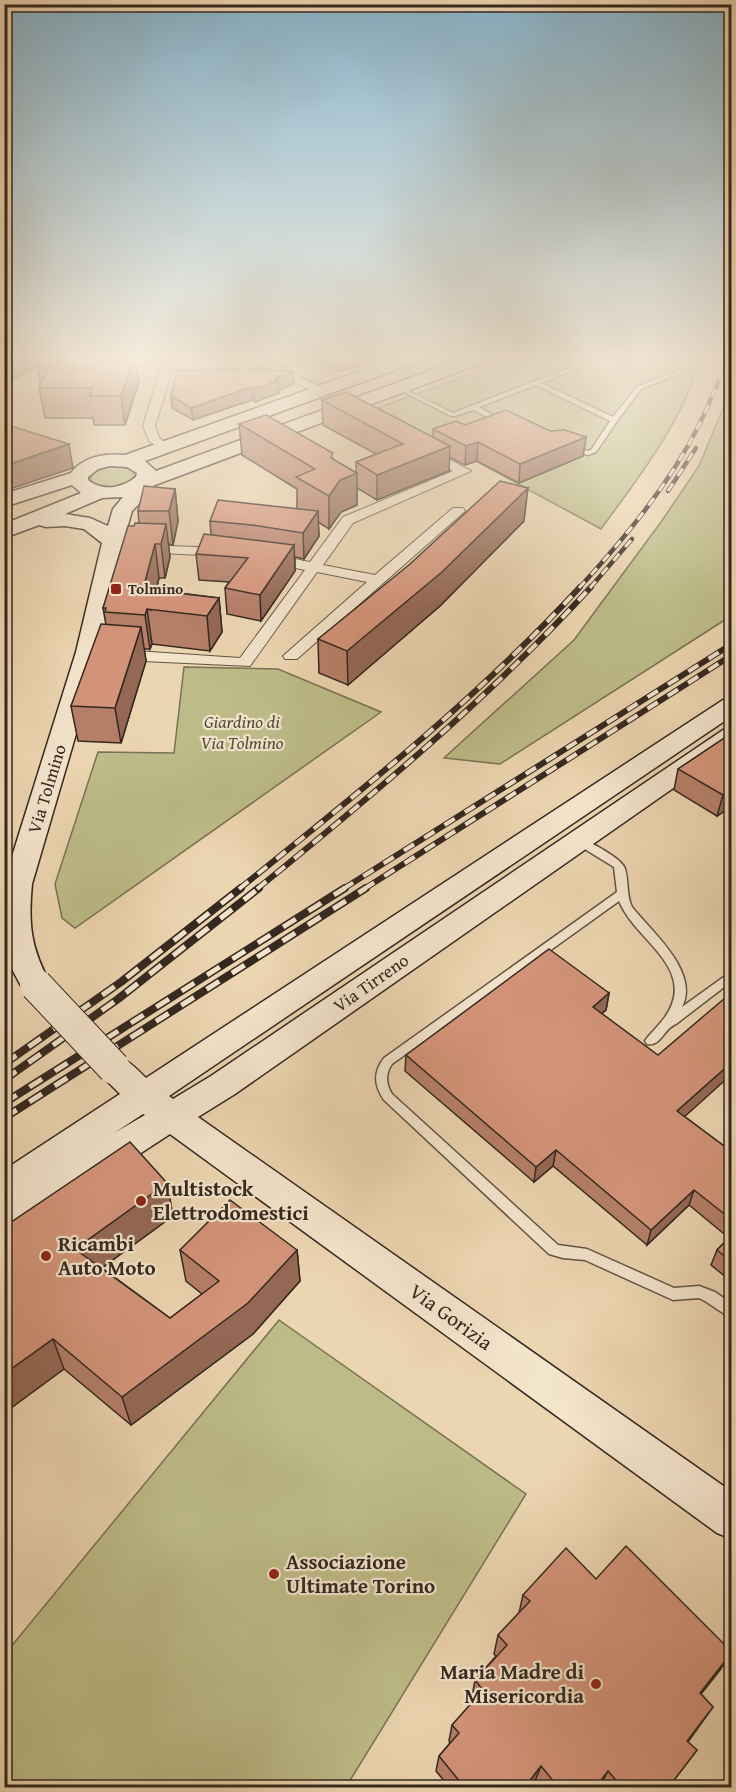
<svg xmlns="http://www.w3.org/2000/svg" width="736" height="1792" font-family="'Gentium Book Plus',serif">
<rect width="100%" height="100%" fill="#ecd5b1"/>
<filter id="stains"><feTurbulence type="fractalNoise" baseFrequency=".00333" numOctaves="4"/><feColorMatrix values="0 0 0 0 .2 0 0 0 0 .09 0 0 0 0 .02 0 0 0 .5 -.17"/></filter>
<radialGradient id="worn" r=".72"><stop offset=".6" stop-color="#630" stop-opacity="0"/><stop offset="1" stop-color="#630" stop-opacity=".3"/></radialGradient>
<g fill="#bdbc88" stroke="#787254" stroke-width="1.5">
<path d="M517,357H701C684,420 639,477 601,529L378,408Z"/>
<polygon points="731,389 731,616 500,764 444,758 574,640 661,522 699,466"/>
<path d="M110,466L124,467L133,471L134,478C122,489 101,492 90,480L92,473Z"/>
<polygon points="184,667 278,669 381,712 75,928 62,918 55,884 98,752 174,753"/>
<polygon points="279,1320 526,1494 346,1787 5,1787 5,1654"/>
</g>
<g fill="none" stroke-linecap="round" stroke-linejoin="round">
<defs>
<g id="lane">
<polygon points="596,357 604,357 541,383 613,417 637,387 681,369 681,367 659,357 666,357 686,365 687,370 641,389 617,421 596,452 588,455 570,448 573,446 588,451 591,450 610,421 536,385 479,407 504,421 505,422 502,424 473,410 455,416 451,416 394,387 399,386 453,413"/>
<path d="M579,838C589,841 623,859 625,869C629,882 626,895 632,907C652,932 700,972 682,1007L732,971V981L676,1024C664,1028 661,1047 647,1044L645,1041L647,1038C653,1031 660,1024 665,1017C699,968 635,941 619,901L392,1064C385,1074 386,1084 392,1094L558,1245L587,1249L674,1288L699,1286L715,1292L732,1304V1319L705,1301L699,1298L673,1300L585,1260L563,1258L549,1254L384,1100C374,1085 373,1073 384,1058L617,892L614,867L575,843L574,841L575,839Z"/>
</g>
<g id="street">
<polygon points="164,357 176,357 155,426 159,437 168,446 162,450 149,441 143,426"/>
<polygon points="244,357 258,357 328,390 326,393 318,393 245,359"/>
<polygon points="426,447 471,471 353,523 323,565 375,575 453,508 463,508 465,511 297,659 285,659 283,656 367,582 317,572 250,666 121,660 113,655 121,650 240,658 305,570 264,561 262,558 264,555 269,554 310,562 343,517 453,471 421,454 420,451 421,448"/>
<polygon points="144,545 222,548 229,552 222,556 139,552 137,549 139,546"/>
</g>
<g id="secondary">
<path d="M399,357H422L420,361L145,461L156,471L467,357H489L487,361L147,488L140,503L132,511L123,542L100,652L32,884C28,925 31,949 51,985L47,993L36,997L25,993L14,973L4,949V882L76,652L102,543L84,529L65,526L46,527L39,525L4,538V524L81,493L72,485L4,507V494L71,473C83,456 106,453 125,455ZM110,466L127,467L137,473L136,477C122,488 103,492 88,480V477L98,469ZM123,497L113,509L108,526L90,518L65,514L102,498Z"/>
<path d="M732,698V716L169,1096L173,1099L211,1076L723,730L732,727V747L235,1094L198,1117L732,1492V1539L717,1533L170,1134L17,1234L4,1239V1170L120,1094L103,1077L98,1068L103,1059C123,1052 132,1065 146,1078L723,700ZM143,1114L145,1115L114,1133Z"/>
</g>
</defs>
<use href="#lane" stroke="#625344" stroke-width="3"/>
<use href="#street" stroke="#625344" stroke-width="2"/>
<use href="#secondary" stroke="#34281f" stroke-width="3"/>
<use href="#lane" fill="#f3e4cc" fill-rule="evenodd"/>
<use href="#street" fill="#f3e4cc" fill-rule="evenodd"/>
<use href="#secondary" fill="#f3e4cc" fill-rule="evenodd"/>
<defs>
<g id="rail-far2">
<polyline points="668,491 696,448"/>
<path d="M579,588C624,539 669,485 699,425C710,403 719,380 729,357"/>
<polyline points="590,588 632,539"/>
</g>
<g id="rail-far1">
<path d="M239,889C357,794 477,699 580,587"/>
<path d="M257,889C374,794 489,698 591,587"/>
<polyline points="343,889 732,644"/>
<polyline points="364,889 732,655"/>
</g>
<g id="rail">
<polyline points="4,1064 121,982 241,888"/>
<polyline points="4,1080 118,999 259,888"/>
<polyline points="4,1103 345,888"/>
<polyline points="4,1118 366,888"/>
</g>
</defs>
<use href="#rail-far2" stroke="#34281f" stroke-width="4.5"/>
<use href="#rail-far1" stroke="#34281f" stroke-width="6"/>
<use href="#rail" stroke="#34281f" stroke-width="8"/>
<use href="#rail-far2" stroke="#f3e4cc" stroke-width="3" stroke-dasharray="9" stroke-linecap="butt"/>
<use href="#rail-far1" stroke="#f3e4cc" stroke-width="4" stroke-dasharray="12" stroke-linecap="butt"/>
<use href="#rail" stroke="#f3e4cc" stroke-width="5" stroke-dasharray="15" stroke-linecap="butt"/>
<defs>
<polyline id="secondary-bridge" points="36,985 114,1068"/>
</defs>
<use href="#secondary-bridge" stroke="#34281f" stroke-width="34" stroke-linecap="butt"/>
<use href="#secondary-bridge" stroke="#f3e4cc" stroke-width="32"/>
</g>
<g fill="#b67f69" stroke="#34281f" stroke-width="1.5">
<polygon points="4,357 135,357 139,382 125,425 94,425 93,418 45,418 39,388 41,385 38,371 41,365"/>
<polygon points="262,357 383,357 338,372 308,358 285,367"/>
<polygon points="217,359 270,370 293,372 294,384 279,390 279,393 255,402 252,400 193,420 172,408 171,396 218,370"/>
<polygon points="322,400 433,437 433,429 465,425 550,431 586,437 583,456 519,483 477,461 465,465 449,457 449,471 377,500 357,488 357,505 341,512 329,529 318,522 319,536 304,559 295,557 295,571 261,621 227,614 225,588 229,582 199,580 196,554 211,535 210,521 297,509 297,489 242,455 239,424 333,458 334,460 356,473 356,462 376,454 323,425"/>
<polygon points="175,489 178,521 173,545 168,544 170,557 165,578 159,578 156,590 219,598 222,632 210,651 152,644 150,649 144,649 146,661 121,743 78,741 71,706 106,625 103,608 134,526 139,523 138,511"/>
<polygon points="524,521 440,606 348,685 319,673 318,639"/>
<polygon points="732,733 732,806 717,816 674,790 678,769"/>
<polygon points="609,993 606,1010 602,1013 684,1116 732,1152 732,1282 711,1265 717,1250 729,1238 689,1205 647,1245 553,1166 534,1182 405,1071 406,1055"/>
<polygon points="167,1183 173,1216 102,1268 170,1318 202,1294 186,1281 180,1250 297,1250 300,1281 253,1334 131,1425 64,1369 4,1413 4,1227"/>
<polygon points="596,1579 720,1670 701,1694 713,1707 688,1742 697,1750 668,1788 602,1788 600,1785 599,1788 541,1788 535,1781 530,1788 450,1788 436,1771 439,1756 450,1743 449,1741 452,1725 474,1701 472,1697 475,1680 496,1656 494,1654 498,1635 519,1613 523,1595"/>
</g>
<g fill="#946855" stroke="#34281f" stroke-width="1.5">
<polygon points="4,357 57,357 4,384"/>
<polygon points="134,357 135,357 139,382 125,425 121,396"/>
<polygon points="284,357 308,357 308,358 285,367"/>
<polygon points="338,357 383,357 338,372"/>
<polygon points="270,361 270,373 248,370"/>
<polygon points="49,366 41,388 38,371"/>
<polygon points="293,372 294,384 279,390 279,393 255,402 254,389"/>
<polygon points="251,387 252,400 193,420 191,408"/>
<polygon points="586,437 583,456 519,483 520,464"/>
<polygon points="478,442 477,461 465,465 466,446"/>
<polygon points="69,444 73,468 4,491 4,466"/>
<polygon points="450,446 449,471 377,500 377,475"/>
<polygon points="357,473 357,505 341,512 329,529 329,496 340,480"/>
<polygon points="528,488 524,521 440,606 348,685 347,651"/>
<polygon points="175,489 178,521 173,545 169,511"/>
<polygon points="318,511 319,536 304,559 303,533"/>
<polygon points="166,524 170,557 165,578 161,544"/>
<polygon points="155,544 159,578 151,610 147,609 152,644 150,649 145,615 143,589"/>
<polygon points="294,545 295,571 261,621 260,595"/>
<polygon points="219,598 222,632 210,651 207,616"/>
<polygon points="141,627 146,661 121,743 115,708"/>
<polygon points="732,789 732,806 717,816 723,795"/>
<polygon points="609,993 606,1010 590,1023 593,1007"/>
<polygon points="732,1062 732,1074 673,1127 677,1111"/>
<polygon points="556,1150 553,1166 534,1182 536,1167"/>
<polygon points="167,1183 173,1216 85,1280 75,1249"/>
<polygon points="694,1190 689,1205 647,1245 651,1230"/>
<polygon points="297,1250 300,1281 253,1334 131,1425 122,1397"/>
<polygon points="53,1339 64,1369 4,1413 4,1374"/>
<polygon points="732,1652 720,1670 689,1709 700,1693"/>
<polygon points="541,1766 535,1781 530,1788 524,1788"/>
<polygon points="608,1771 599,1788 595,1788"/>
</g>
<g fill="#d4947a" stroke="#34281f" stroke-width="1.5">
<polygon points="45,357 134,357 121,396 90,396 92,388 39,388 49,366 38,371"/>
<polygon points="222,357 260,357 270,361 248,370 289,370 293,372 275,379 278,381 254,389 251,387 191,408 171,396 177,370 241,370 217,359"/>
<polygon points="346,392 450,446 377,475 356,462 403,444 322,400"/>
<polygon points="506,410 550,431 565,430 586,437 520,464 478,442 466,446 433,429 456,421 465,425"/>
<polygon points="266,415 333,453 331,457 334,460 357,473 340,480 329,496 296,477 315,469 239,424"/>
<polygon points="4,424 69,444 4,466"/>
<polygon points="500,481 528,488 442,572 347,651 318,639 410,564"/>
<polygon points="144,486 175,489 169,511 138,511"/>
<polygon points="218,500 318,511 303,533 252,525 210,521"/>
<polygon points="135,523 166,524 161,544 155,544 143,589 219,598 207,616 147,609 145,615 105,612 106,608 103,608 128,526 134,526"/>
<polygon points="204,534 294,545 260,595 225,588 248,558 196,554"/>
<polygon points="101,624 141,627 115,708 71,706"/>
<polygon points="732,733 732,789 723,795 678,769"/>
<polygon points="549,949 609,993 593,1007 658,1055 732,992 732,1062 677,1111 732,1152 732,1220 694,1190 651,1230 556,1150 536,1167 406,1055"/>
<polygon points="130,1142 167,1183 75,1249 170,1318 219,1281 180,1250 230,1200 297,1250 248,1303 122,1397 53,1339 4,1374 4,1227"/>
<polygon points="732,1235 732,1262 717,1250"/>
<polygon points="626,1546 732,1652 700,1693 713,1707 687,1741 697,1750 668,1788 623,1788 608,1771 595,1788 559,1788 541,1766 524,1788 465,1788 439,1756 459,1733 452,1725 483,1690 475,1680 507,1645 498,1635 530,1601 523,1595 566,1548 596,1579"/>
</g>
<linearGradient id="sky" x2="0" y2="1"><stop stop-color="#88b6cf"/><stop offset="0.59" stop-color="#f6ecdc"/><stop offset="1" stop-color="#f6ecdc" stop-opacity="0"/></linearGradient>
<rect width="736" height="607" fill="url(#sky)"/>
<g fill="#8f2418" stroke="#f3e4cc" stroke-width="2">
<rect x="110" y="583" width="12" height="12" rx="3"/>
<circle cx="141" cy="1201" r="6"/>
<circle cx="46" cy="1256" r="6"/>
<circle cx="274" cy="1574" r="6"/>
<circle cx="596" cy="1684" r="6"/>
</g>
<g text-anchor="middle" stroke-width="4.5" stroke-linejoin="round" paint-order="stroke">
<g font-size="15" font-weight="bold" fill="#34281f" stroke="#f3e4cc" text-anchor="start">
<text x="128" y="594">Tolmino</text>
</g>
<g font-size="18" font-style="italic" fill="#564d39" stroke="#f3e4cc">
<text x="242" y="728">Giardino di<tspan x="242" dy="21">Via Tolmino</tspan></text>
</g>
<g font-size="18" fill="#34281f" stroke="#f3e4cc">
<text transform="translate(47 789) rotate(-73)" y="6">Via Tolmino</text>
<text transform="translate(371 983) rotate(-35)" y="6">Via Tirreno</text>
</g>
<g font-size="21" font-weight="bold" fill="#34281f" stroke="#f3e4cc" text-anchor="start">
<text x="153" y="1196">Multistock<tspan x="153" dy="24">Elettrodomestici</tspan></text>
<text x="58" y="1251">Ricambi<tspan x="58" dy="24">Auto Moto</tspan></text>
<text x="286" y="1569">Associazione<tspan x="286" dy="24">Ultimate Torino</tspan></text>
<text x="584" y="1679" text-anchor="end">Maria Madre di<tspan x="584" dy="24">Misericordia</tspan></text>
</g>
<g font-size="21" fill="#34281f" stroke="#f3e4cc">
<text transform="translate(451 1317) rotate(36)" y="7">Via Gorizia</text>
</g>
</g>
<rect width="736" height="1792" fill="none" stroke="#ecd5b1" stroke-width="24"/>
<rect x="6" y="6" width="724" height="1780" fill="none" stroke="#34281f" stroke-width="3"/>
<rect x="12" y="12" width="712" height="1768" fill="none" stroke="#34281f" stroke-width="1.5"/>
<rect width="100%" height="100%" filter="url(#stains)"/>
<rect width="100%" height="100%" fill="url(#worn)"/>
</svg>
